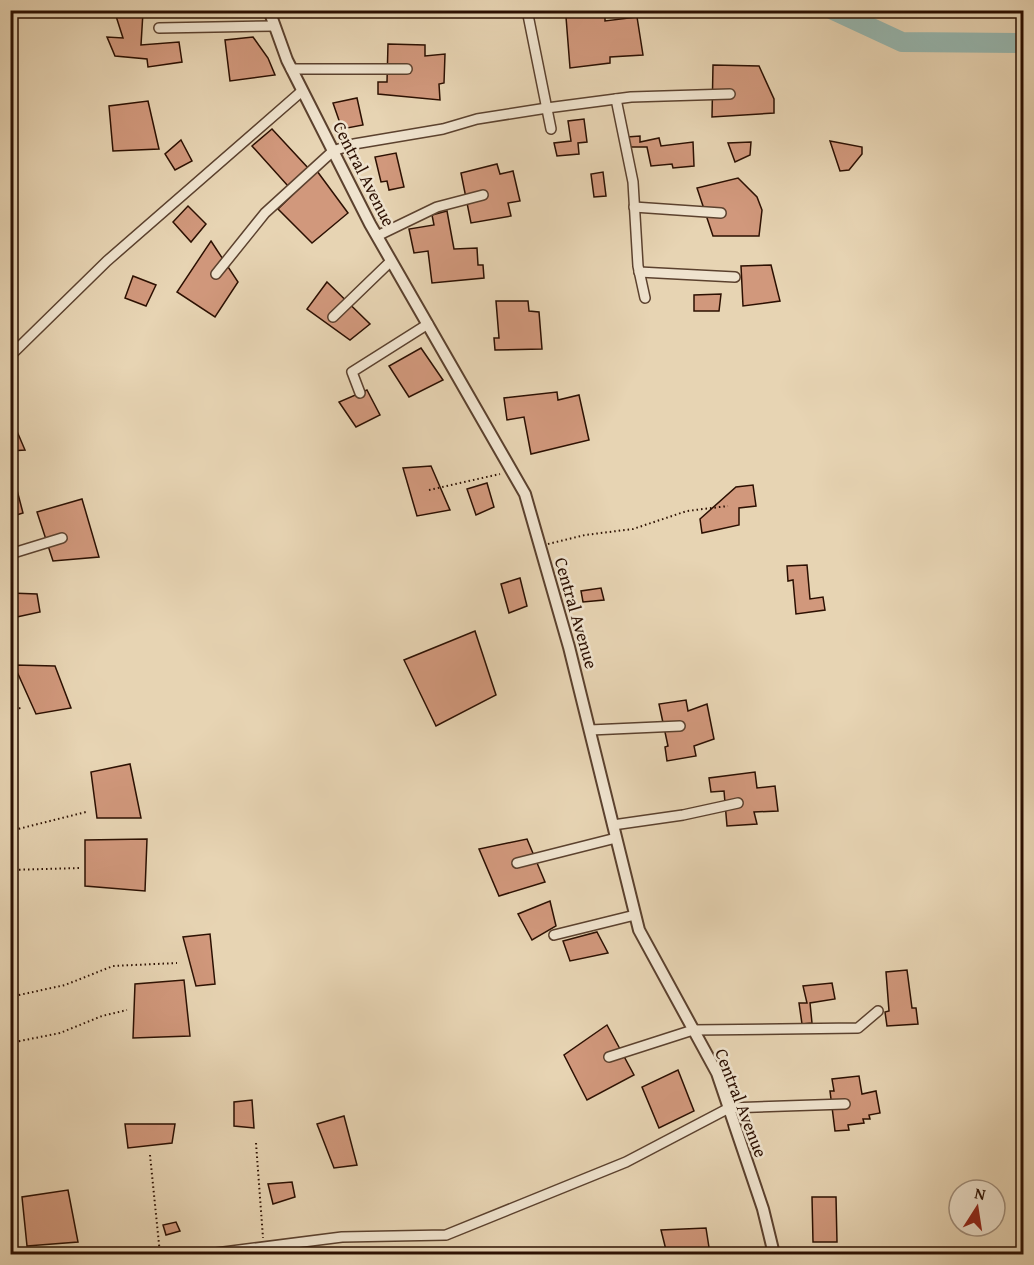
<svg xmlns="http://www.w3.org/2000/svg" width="1034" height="1265" font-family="'Gentium Book Plus',serif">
<rect width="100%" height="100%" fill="#e7d4b3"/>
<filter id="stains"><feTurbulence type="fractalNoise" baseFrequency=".00333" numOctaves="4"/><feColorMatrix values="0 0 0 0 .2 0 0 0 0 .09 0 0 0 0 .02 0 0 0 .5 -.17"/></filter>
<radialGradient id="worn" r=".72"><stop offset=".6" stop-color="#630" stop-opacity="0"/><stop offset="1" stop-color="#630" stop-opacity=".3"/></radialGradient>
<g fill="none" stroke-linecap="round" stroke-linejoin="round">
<polyline stroke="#97b8b1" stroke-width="20" points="833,10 902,42 1024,43"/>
</g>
<g fill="#d1987c" stroke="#2c1002" stroke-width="1.5">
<polygon points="143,12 141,45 179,42 182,62 148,67 147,59 115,56 107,37 123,38 115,13"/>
<polygon points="605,16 605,21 637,17 643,55 610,57 610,63 570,68 566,17"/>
<polygon points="253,37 268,58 275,75 230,81 225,40"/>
<polygon points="388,44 425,45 425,56 445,54 444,83 439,84 440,100 378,94 378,82 387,82"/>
<polygon points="713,65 759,66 774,99 774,113 712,117"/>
<polygon points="357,98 363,125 342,129 333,103"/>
<polygon points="148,101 159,149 113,151 109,106"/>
<polygon points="584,119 587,142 578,143 579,154 557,156 554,143 571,141 568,121"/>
<polygon points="272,129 309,169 288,186 252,146"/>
<polygon points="640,136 640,142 659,138 661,146 693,142 694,166 673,168 672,164 651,166 647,147 628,147 627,137"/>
<polygon points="181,140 192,161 175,170 165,154"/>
<polygon points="830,141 862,147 862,154 849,170 840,171"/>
<polygon points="751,142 750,155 735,162 728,143"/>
<polygon points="396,153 404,187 389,190 387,181 381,182 375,157"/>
<polygon points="497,164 500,174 513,171 520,201 508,203 511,216 471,223 461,173"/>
<polygon points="317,171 348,213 312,243 278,209"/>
<polygon points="603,172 606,196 594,197 591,174"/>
<polygon points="738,178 757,197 762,210 759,236 713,236 697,188"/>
<polygon points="188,206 206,224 191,242 173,222"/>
<polygon points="447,211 454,249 477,248 478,265 483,265 484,278 432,283 428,251 414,253 409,229 434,225 432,215"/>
<polygon points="211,241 238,282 215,317 177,292"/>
<polygon points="771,265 780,301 743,306 741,266"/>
<polygon points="133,276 156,285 146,306 125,298"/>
<polygon points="327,282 370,324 350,340 307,309"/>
<polygon points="721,294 719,311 694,311 694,295"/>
<polygon points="496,301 528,301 529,311 539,312 542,349 495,350 494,338 499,338"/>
<polygon points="421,348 443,380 409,397 389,366"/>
<polygon points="367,390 380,415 356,427 339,402"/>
<polygon points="557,392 558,400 579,395 589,440 531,454 524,417 507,420 504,398"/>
<polygon points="10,415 25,450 10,451"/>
<polygon points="431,466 450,510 417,516 403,468"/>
<polygon points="12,471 23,513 10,517 10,472"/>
<polygon points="487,483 494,507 476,515 467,489"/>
<polygon points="753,485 756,506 739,508 739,525 702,533 700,519 736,487"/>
<polygon points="82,499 99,557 53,561 37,512"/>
<polygon points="807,565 810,599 823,597 825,610 796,614 793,580 788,581 787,566"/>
<polygon points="520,578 527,606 509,613 501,584"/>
<polygon points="601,588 604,600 583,602 581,591"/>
<polygon points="10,593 37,594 40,612 12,618"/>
<polygon points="475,631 496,695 436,726 404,660"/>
<polygon points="14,665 55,666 71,708 36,714"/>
<polygon points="686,700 688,711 707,704 714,739 694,746 696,756 667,761 665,747 668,746 659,704"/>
<polygon points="130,764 141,818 97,818 91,772"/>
<polygon points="755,772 757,788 775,786 778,811 754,812 757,824 727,826 724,791 711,792 709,778"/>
<polygon points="147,839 145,891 85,886 85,840"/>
<polygon points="527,839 545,882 499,896 479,849"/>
<polygon points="550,901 556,926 532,940 518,914"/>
<polygon points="597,932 608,953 570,961 563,941"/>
<polygon points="210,934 215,984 196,986 183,937"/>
<polygon points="907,970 912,1008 916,1008 918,1024 887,1026 885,1012 889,1011 886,972"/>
<polygon points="184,980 190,1036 133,1038 135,984"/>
<polygon points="832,983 835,999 810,1003 812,1023 802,1024 799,1003 807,1003 803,986"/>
<polygon points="607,1025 634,1075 587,1100 564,1055"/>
<polygon points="678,1070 694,1111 659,1128 642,1087"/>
<polygon points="859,1076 862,1094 876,1091 880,1113 869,1115 870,1119 863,1119 864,1123 848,1125 849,1130 835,1131 830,1091 834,1091 832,1079"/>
<polygon points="252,1100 254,1128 234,1126 234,1102"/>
<polygon points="344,1116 357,1165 334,1168 317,1124"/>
<polygon points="125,1124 175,1124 172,1143 128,1148"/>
<polygon points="292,1182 295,1197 273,1204 268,1184"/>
<polygon points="68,1190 78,1242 27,1246 22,1197"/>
<polygon points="812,1197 836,1197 837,1242 813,1242"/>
<polygon points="176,1222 180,1231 166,1235 163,1225"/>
<polygon points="706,1228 710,1254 667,1254 661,1230"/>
</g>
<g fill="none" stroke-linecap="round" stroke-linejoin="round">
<defs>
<g id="minor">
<polyline points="527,10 551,129"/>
<polyline points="159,28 274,26"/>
<polyline points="291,69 407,69"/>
<polyline points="616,99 633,182 638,266 645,298"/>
<polyline points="634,207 721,213"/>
<polyline points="377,236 437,207 483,195"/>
<polyline points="639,272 735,277"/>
<polyline points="216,274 265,213 333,151 354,144 443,129 477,119 547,108 631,97 730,94"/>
<polyline points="333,317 391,261"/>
<polyline points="10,356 107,261 302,91"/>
<polyline points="360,393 352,372 428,324"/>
<polyline points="10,554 62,538"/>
<polyline points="590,730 680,726"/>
<polyline points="613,825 683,815 738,803"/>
<polyline points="517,863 616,838"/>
<polyline points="554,935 635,915"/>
<polyline points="609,1057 693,1030 858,1028 878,1011"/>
<polyline points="208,1254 342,1237 446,1235 626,1162 729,1108 845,1104"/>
</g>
<polyline id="tertiary" points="269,10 287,60 370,224 525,494 569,647 639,930 717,1073 763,1209 774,1254"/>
</defs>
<use href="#minor" stroke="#5b412e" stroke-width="12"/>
<use href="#tertiary" stroke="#5b412e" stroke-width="14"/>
<g stroke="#2c1002" stroke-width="2" stroke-dasharray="1.5 3" stroke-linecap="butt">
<polyline points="429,490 500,474"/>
<polyline points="548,544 585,535 633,529 687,511 728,506"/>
<polyline points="10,709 22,708"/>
<polyline points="10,831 86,812"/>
<polyline points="10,870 80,868"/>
<polyline points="10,997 65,985 113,966 177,963"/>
<polyline points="10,1043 60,1033 102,1016 127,1010"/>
<polyline points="256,1143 263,1238"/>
<polyline points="150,1155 160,1254"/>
<polyline points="10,1235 19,1234"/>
</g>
<use href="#minor" stroke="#efe3ce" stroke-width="9"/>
<use href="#tertiary" stroke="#efe3ce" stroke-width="10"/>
</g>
<g text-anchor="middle" stroke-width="5" stroke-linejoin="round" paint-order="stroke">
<g font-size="18" fill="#2c1002" stroke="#efe3ce">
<text transform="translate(364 174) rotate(63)" y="6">Central Avenue</text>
<text transform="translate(576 613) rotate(74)" y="6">Central Avenue</text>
<text transform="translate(741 1103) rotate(69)" y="6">Central Avenue</text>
</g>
</g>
<rect width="1034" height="1265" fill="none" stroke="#e7d4b3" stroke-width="36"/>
<rect x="12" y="12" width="1010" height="1241" fill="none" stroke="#2c1002" stroke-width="3"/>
<rect x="18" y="18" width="998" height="1229" fill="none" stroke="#2c1002" stroke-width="1.5"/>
<g transform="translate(977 1208) rotate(12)"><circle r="28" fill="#efe3ce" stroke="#a18f7c" stroke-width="1.5"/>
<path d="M0-4.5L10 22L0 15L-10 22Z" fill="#8f2418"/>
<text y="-9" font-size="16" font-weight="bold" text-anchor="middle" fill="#2c1002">N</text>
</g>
<rect width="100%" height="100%" filter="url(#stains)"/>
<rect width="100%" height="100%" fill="url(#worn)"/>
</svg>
